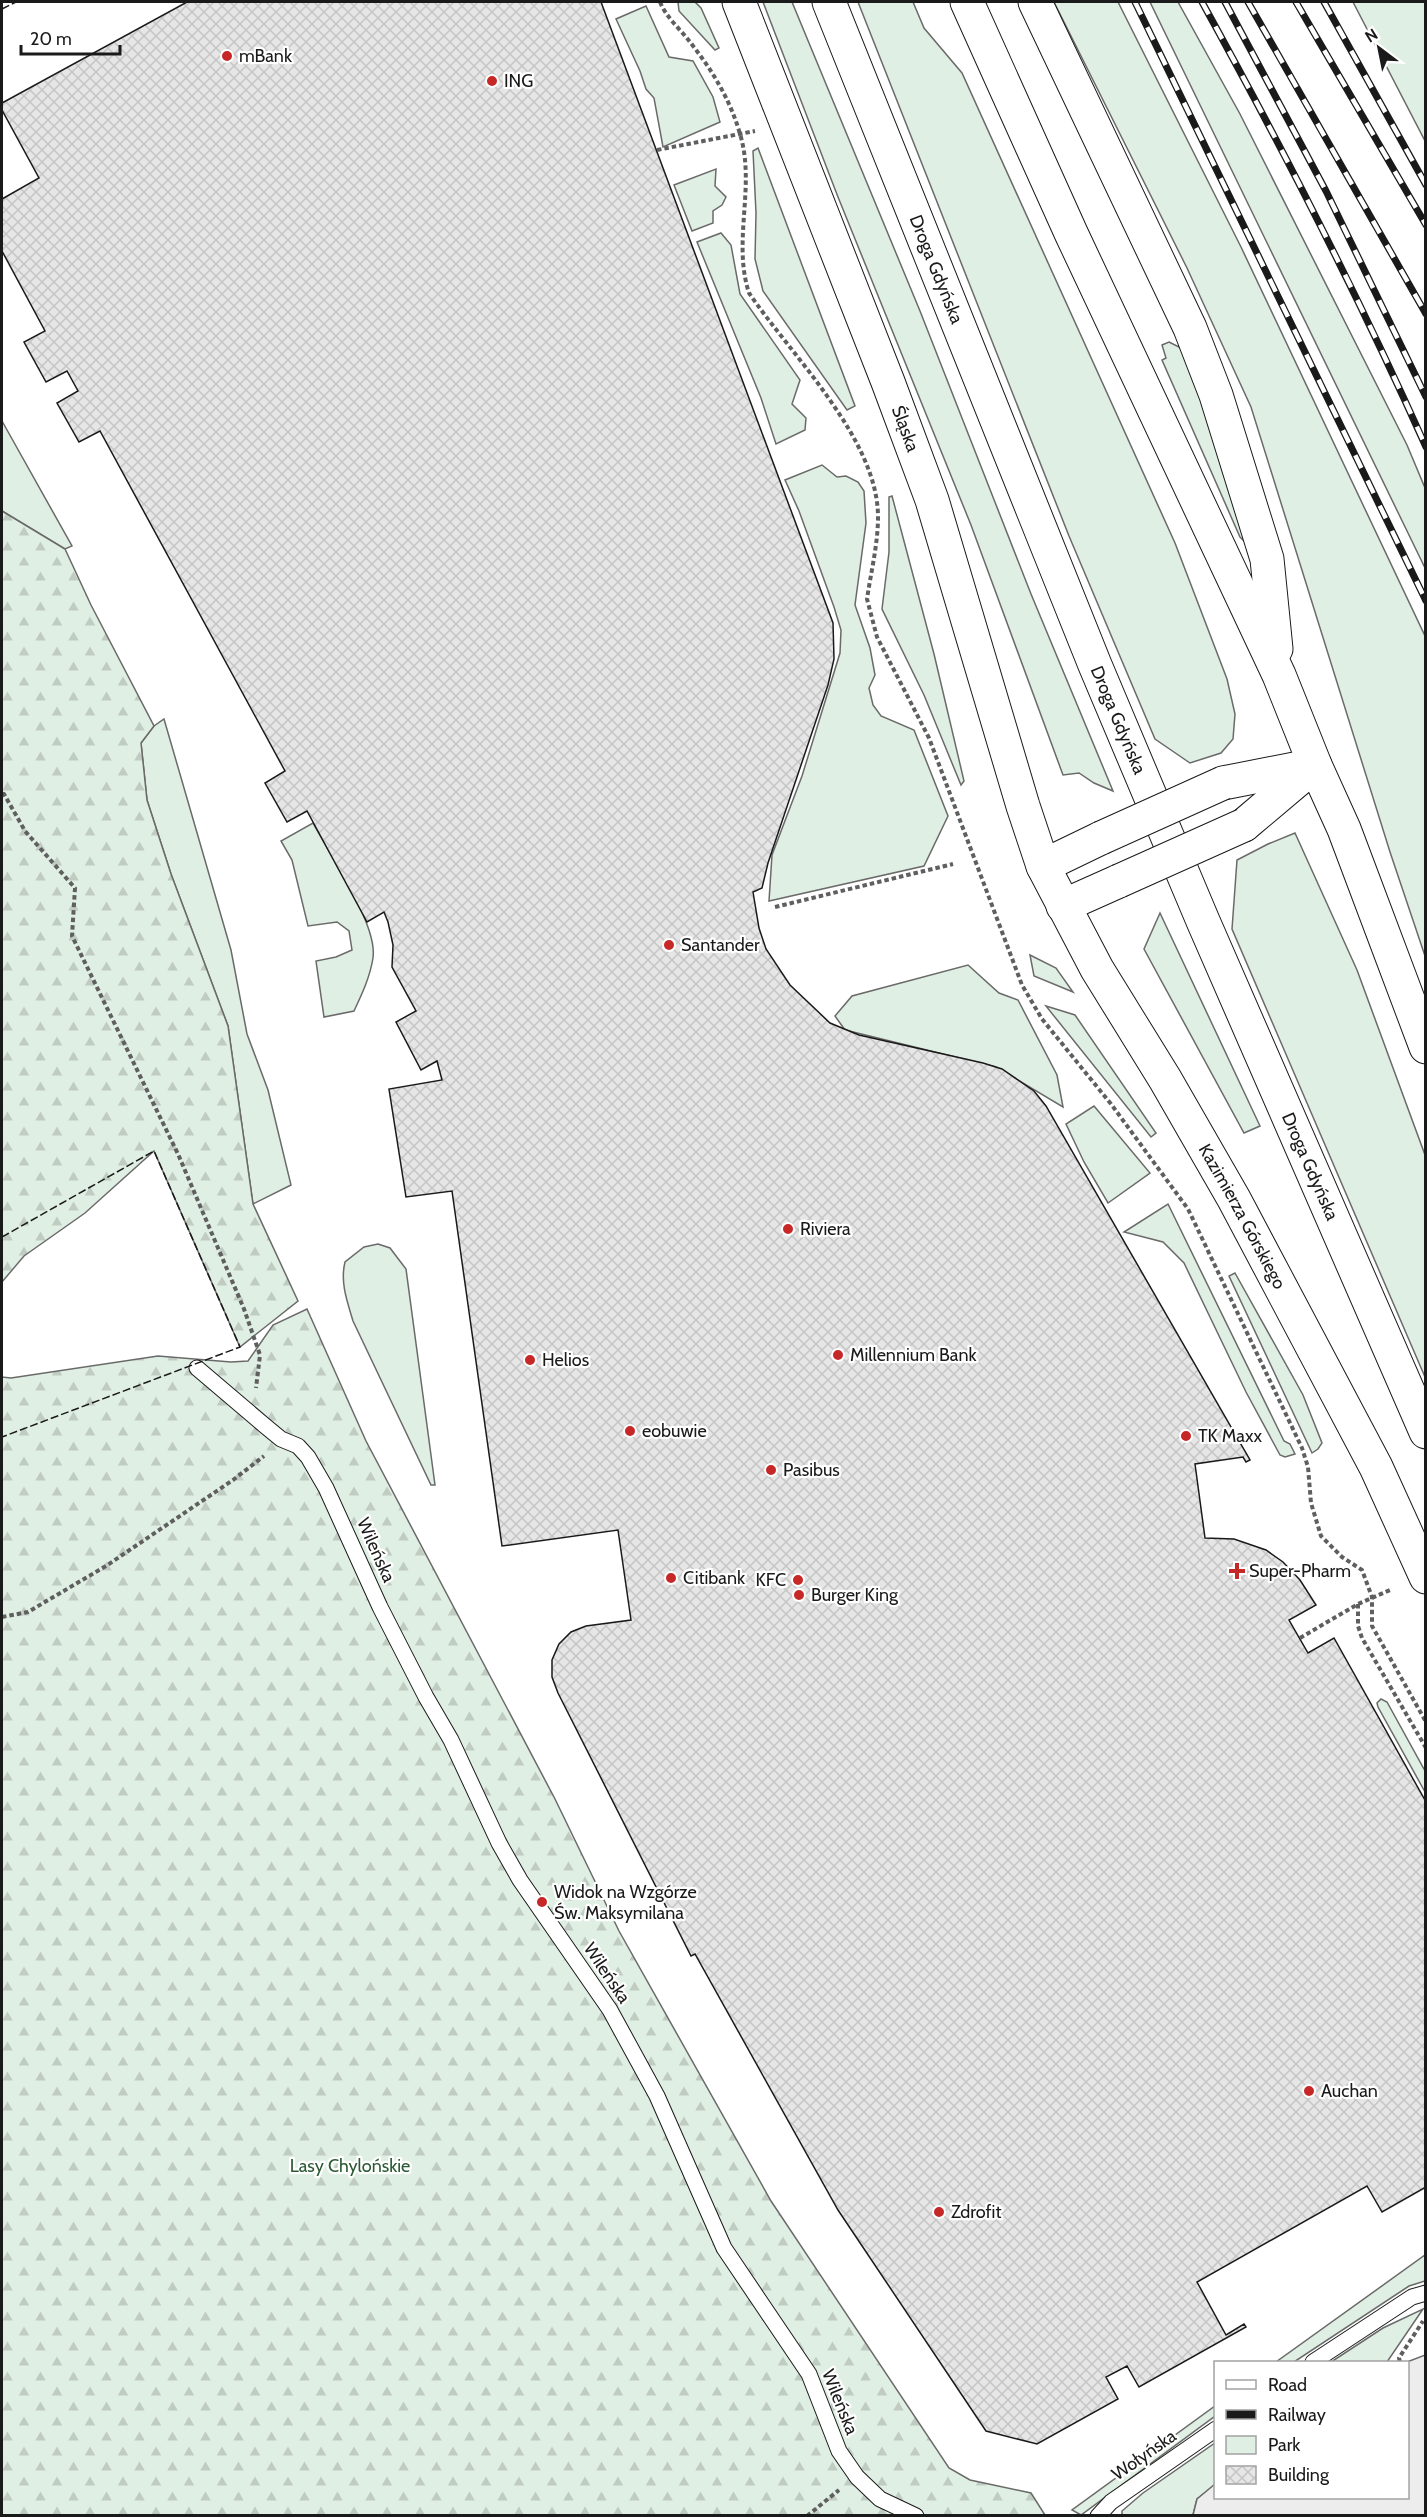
<svg xmlns="http://www.w3.org/2000/svg" width="1427" height="2517" font-family="Cabin,sans-serif">
<defs>
<pattern id="forest-firs" width="22" height="20" patternUnits="userSpaceOnUse" patternTransform="scale(1.5)"><rect width="22" height="20" fill="#e0efe3"/><path d="M5 1l3.5 6h-7zM16 11l3.5 6h-7z" fill="#c0ccc2"/></pattern>
<pattern id="building-cross-hatch" width="8" height="8" patternUnits="userSpaceOnUse" patternTransform="scale(1.5)"><rect width="8" height="8" fill="#e6e6e6"/><path d="M0 0l8 8M0 8l8-8" fill="none" stroke="#c5c5c5"/></pattern>
</defs>
<rect width="100%" height="100%" fill="#fff"/>
<g fill="#e0efe3" stroke="#6a6a6a" stroke-width="1.5">
<polygon points="678,2 695,2 701,8 719,48 715,50 679,11"/>
<polygon points="763,2 792,2 920,311 1031,594 1113,791 1094,783 1079,773 1063,775 971,525 838,197"/>
<polygon points="858,2 913,2 924,28 962,73 1175,543 1227,679 1235,714 1233,739 1221,753 1190,763 1155,739 1069,536"/>
<polygon points="1054,2 1118,2 1241,247 1425,636 1425,956 1390,852 1251,407 1187,268"/>
<polygon points="1150,2 1178,2 1240,114 1407,445 1425,488 1425,568"/>
<polygon points="1353,2 1425,2 1425,142 1425,141"/>
<polygon points="646,6 669,57 693,61 713,97 720,122 663,147 654,98 646,89 640,71 616,19"/>
<polygon points="758,148 855,406 847,410 763,291 755,259 756,213 753,151"/>
<polygon points="716,169 715,186 726,197 722,205 713,211 713,223 692,231 674,185"/>
<polygon points="721,233 731,245 740,294 800,380 792,404 806,418 805,430 776,444 761,398 697,242"/>
<polygon points="1169,342 1181,348 1210,420 1246,543 1240,537 1162,360 1166,358 1162,345"/>
<polygon points="2,421 72,546 65,549 2,511"/>
<polygon points="822,465 837,477 846,476 858,482 864,491 866,523 855,605 870,648 875,675 869,688 873,705 881,716 914,730 948,816 924,866 769,901 772,855 802,776 840,653 841,630 834,607 799,511 785,480"/>
<polygon points="892,496 934,654 964,781 961,785 924,695 882,609 889,552 889,497"/>
<polygon points="164,719 231,950 247,1034 268,1090 291,1185 253,1204 228,1026 171,874 147,800 141,743 154,726"/>
<path d="M313,823C330,855 378,925 373,958C370,977 362,994 354,1011L324,1017L316,961L336,957L352,950L349,931L337,922L308,926L292,860L281,841Z"/>
<polygon points="1295,833 1357,970 1425,1155 1425,1377 1232,929 1237,860 1268,844"/>
<polygon points="1160,913 1260,1126 1244,1133 1144,949"/>
<polygon points="1030,955 1056,968 1073,992 1034,976"/>
<polygon points="968,965 999,993 1018,1000 1057,1075 1063,1107 996,1067 845,1030 835,1016 852,996"/>
<polygon points="1046,1006 1075,1015 1156,1133 1151,1137"/>
<polygon points="1094,1106 1150,1173 1108,1203 1084,1162 1066,1124"/>
<polygon points="1168,1204 1284,1441 1290,1444 1295,1454 1285,1457 1280,1455 1246,1392 1184,1263 1163,1242 1124,1232"/>
<path d="M378,1244L390,1248L406,1269L435,1485H431L353,1321C347,1301 340,1282 345,1262L364,1247Z"/>
<polygon points="1235,1273 1303,1395 1322,1443 1318,1449 1312,1453 1229,1276"/>
<polygon points="1381,1699 1387,1702 1425,1771 1425,1792 1378,1707 1377,1703"/>
<polygon points="1425,2255 1425,2281 1409,2286 1294,2362 1276,2362"/>
<polygon points="1423,2309 1387,2362 1331,2362 1383,2328"/>
<polygon points="1215,2406 1215,2416 1081,2515 1072,2510"/>
<polygon points="1215,2443 1215,2486 1197,2499 1193,2515 1122,2515 1122,2511 1143,2493"/>
</g>
<g fill="url(#forest-firs)" stroke="#6a6a6a" stroke-width="1.5">
<polygon points="2,511 65,549 91,605 154,726 141,743 147,800 171,874 228,1026 253,1204 298,1301 240,1347 154,1151 85,1213 24,1256 2,1282"/>
<polygon points="307,1309 366,1441 555,1799 619,1931 771,2201 949,2468 970,2480 1031,2493 1045,2515 2,2515 2,1377 11,1378 158,1356 231,1362 248,1361 273,1325"/>
</g>
<polygon fill="#ededed" stroke="#6a6a6a" stroke-width="1.5" points="1425,2355 1425,2515 1193,2515 1197,2499 1215,2484 1216,2498 1408,2498 1408,2362 1386,2362 1407,2362"/>
<polygon fill="url(#building-cross-hatch)" stroke="#1a1a1a" stroke-width="1.5" points="187,2 601,2 833,623 834,659 828,685 768,863 762,888 753,892 759,928 766,949 790,985 830,1023 859,1035 983,1063 1002,1069 1034,1091 1046,1106 1250,1460 1246,1462 1243,1457 1195,1464 1205,1538 1234,1539 1266,1550 1283,1562 1300,1580 1316,1605 1289,1620 1308,1653 1334,1638 1426,1802 1426,2187 1382,2212 1367,2186 1197,2282 1226,2335 1244,2324 1246,2327 1139,2387 1127,2366 1106,2377 1118,2399 1037,2444 986,2431 838,2210 695,1954 691,1956 558,1693 552,1677 552,1660 559,1644 571,1632 586,1626 631,1620 618,1530 502,1546 452,1191 406,1197 389,1089 442,1080 437,1061 421,1070 396,1022 416,1011 392,967 393,945 388,922 384,912 367,922 307,811 287,822 265,783 285,771 100,431 79,442 57,403 78,391 67,371 46,382 24,342 45,331 2,251 2,199 39,178 2,110 2,103"/>
<g fill="none" stroke-linecap="round" stroke-linejoin="round">
<defs>
<g id="service">
<polyline points="197,1368 264,1425 281,1439 298,1446 308,1457 326,1488 380,1607 426,1697 451,1740 499,1843 520,1880 610,2010 657,2096 724,2248 809,2374 839,2451 857,2477 880,2499 916,2516"/>
<polyline points="1313,2362 1412,2297 1426,2293"/>
<polyline points="1098,2516 1111,2502 1216,2429"/>
</g>
<g id="tertiary">
<path id="s1" d="M739,2L888,382L932,500L1023,806L1043,866L1097,969L1165,1079L1234,1199L1376,1467L1426,1577"/>
<polyline points="1223,783 1315,765"/>
<polyline points="1244,825 1314,766"/>
<polyline points="1043,866 1101,838"/>
<polyline points="1063,906 1119,881"/>
</g>
<g id="primary">
<path id="s2" d="M829,2L1095,665L1203,921L1426,1432"/>
<polyline points="967,2 1071,233 1279,675 1315,765 1344,829 1426,1047"/>
<polyline points="1035,2 1190,328 1216,395 1267,559 1276,649"/>
</g>
</defs>
<use href="#service" stroke="#1a1a1a" stroke-width="17"/>
<use href="#tertiary" stroke="#1a1a1a" stroke-width="35"/>
<use href="#primary" stroke="#1a1a1a" stroke-width="35"/>
<g stroke="#5f5f5f" stroke-width="4" stroke-dasharray="4.5 3" stroke-linecap="butt">
<path d="M660,2C666,17 680,29 690,42C712,70 730,99 740,134C756,186 732,241 749,293C791,355 878,439 878,517C878,544 871,572 867,599L877,637L929,738L1022,985L1042,1019L1111,1104L1188,1209L1302,1448L1308,1467L1311,1503L1321,1536L1342,1557L1362,1570L1372,1597V1626L1426,1722"/>
<polyline points="657,150 755,131"/>
<polyline points="2,794 4,794 25,831 75,888 72,936 178,1154 244,1309 260,1355 256,1388"/>
<polyline points="775,907 953,864"/>
<polyline points="1358,1604 1358,1626 1362,1638 1426,1748"/>
<polyline points="2,1617 28,1612 106,1566 233,1480 264,1456"/>
<polyline points="1300,1638 1358,1604 1390,1590"/>
<polyline points="1400,2362 1399,2358 1423,2321"/>
<polyline points="807,2516 839,2490"/>
</g>
<use href="#service" stroke="#fff" stroke-width="15"/>
<use href="#tertiary" stroke="#fff" stroke-width="33"/>
<use href="#primary" stroke="#fff" stroke-width="33"/>
<defs>
<g id="rail">
<polyline points="1135,2 1426,601"/>
<path d="M1202,2C1282,147 1358,295 1426,447"/>
<polyline points="1225,2 1326,191 1426,397"/>
<polyline points="1248,2 1426,314"/>
<polyline points="1296,2 1426,225"/>
<polyline points="1324,2 1426,185"/>
</g>
</defs>
<use href="#rail" stroke="#1a1a1a" stroke-width="7"/>
<use href="#rail" stroke="#fff" stroke-width="4.5" stroke-dasharray="14" stroke-linecap="butt"/>
<defs>
<g id="tertiary-bridge">
<polyline points="1101,838 1223,783"/>
<polyline points="1119,881 1244,825"/>
</g>
</defs>
<use href="#tertiary-bridge" stroke="#1a1a1a" stroke-width="35" stroke-linecap="butt"/>
<use href="#tertiary-bridge" stroke="#fff" stroke-width="33"/>
<g stroke="#1a1a1a" stroke-width="1.5" stroke-dasharray="8 3" stroke-linecap="butt">
<polyline points="2,9 16,2"/>
<polyline points="2,1237 154,1151 240,1347 2,1437"/>
</g>
</g>
<g fill="#c62828" stroke="#fff" stroke-width="2">
<circle cx="227" cy="56" r="6"/>
<circle cx="492" cy="81" r="6"/>
<circle cx="669" cy="945" r="6"/>
<circle cx="788" cy="1229" r="6"/>
<circle cx="838" cy="1355" r="6"/>
<circle cx="530" cy="1360" r="6"/>
<circle cx="630" cy="1431" r="6"/>
<circle cx="1186" cy="1436" r="6"/>
<circle cx="771" cy="1470" r="6"/>
<path d="M1234 1562h6v6h6v6h-6v6h-6v-6h-6v-6h6z"/>
<circle cx="671" cy="1578" r="6"/>
<circle cx="798" cy="1580" r="6"/>
<circle cx="799" cy="1595" r="6"/>
<circle cx="542" cy="1902" r="6"/>
<circle cx="1309" cy="2091" r="6"/>
<circle cx="939" cy="2212" r="6"/>
</g>
<g text-anchor="middle" stroke-width="4.5" stroke-linejoin="round" paint-order="stroke">
<g font-size="18" fill="#1a1a1a" stroke="#fff" text-anchor="start">
<text x="239" y="62">mBank</text>
<text x="504" y="87">ING</text>
<text x="681" y="951">Santander</text>
<text x="800" y="1235">Riviera</text>
<text x="850" y="1361">Millennium Bank</text>
<text x="542" y="1366">Helios</text>
<text x="642" y="1437">eobuwie</text>
<text x="1198" y="1442">TK Maxx</text>
<text x="783" y="1476">Pasibus</text>
<text x="1249" y="1577">Super-Pharm</text>
<text x="683" y="1584">Citibank</text>
<text x="786" y="1586" text-anchor="end">KFC</text>
<text x="811" y="1601">Burger King</text>
<text x="554" y="1898">Widok na Wzgórze<tspan x="554" dy="21">Św. Maksymilana</tspan></text>
<text x="1321" y="2097">Auchan</text>
<text x="951" y="2218">Zdrofit</text>
</g>
<g font-size="18" fill="#1a1a1a" stroke="#fff">
<text dy="6" stroke="none"><textPath href="#s2" startOffset="288">Droga Gdyńska</textPath></text>
<text dy="6" stroke="none"><textPath href="#s1" startOffset="458">Śląska</textPath></text>
<text dy="6" stroke="none"><textPath href="#s2" startOffset="774">Droga Gdyńska</textPath></text>
<text dy="6" stroke="none"><textPath href="#s2" startOffset="1260">Droga Gdyńska</textPath></text>
<text dy="6" stroke="none"><textPath href="#s1" startOffset="1320">Kazimierza Górskiego</textPath></text>
<text transform="translate(376 1550) rotate(66)" y="6">Wileńska</text>
<text transform="translate(607 1973) rotate(56)" y="6">Wileńska</text>
<text transform="translate(840 2402) rotate(68)" y="6">Wileńska</text>
<text transform="translate(1144 2455) rotate(-35)" y="6">Wołyńska</text>
</g>
<g font-size="18" fill="#2b5a34" stroke="#fff">
<text x="350" y="2172">Lasy Chylońskie</text>
</g>
</g>
<rect width="1427" height="2517" fill="none" stroke="#1a1a1a" stroke-width="6"/>
<rect x="1214" y="2361" width="195" height="138" fill="#ffffff" stroke="#a3a3a3" stroke-width="1.5"/>
<rect x="1226" y="2380" width="30" height="9" fill="#ffffff" stroke="#a3a3a3" stroke-width="1.5"/>
<text x="1268" y="2391" font-size="18" fill="#1a1a1a">Road</text>
<rect x="1226" y="2410" width="30" height="9" fill="#1a1a1a" stroke="#a3a3a3" stroke-width="1.5"/>
<text x="1268" y="2421" font-size="18" fill="#1a1a1a">Railway</text>
<rect x="1226" y="2436" width="30" height="18" fill="#e0efe3" stroke="#a3a3a3" stroke-width="1.5"/>
<text x="1268" y="2451" font-size="18" fill="#1a1a1a">Park</text>
<rect x="1226" y="2466" width="30" height="18" fill="url(#building-cross-hatch)" stroke="#a3a3a3" stroke-width="1.5"/>
<text x="1268" y="2481" font-size="18" fill="#1a1a1a">Building</text>
<g transform="translate(1379 48) rotate(328)" stroke="#ffffff" stroke-width="4.5" paint-order="stroke">
<path d="M0-4.5L10 22L0 15L-10 22Z" fill="#1a1a1a"/>
<text y="-9" font-size="16" font-weight="bold" text-anchor="middle" fill="#1a1a1a">N</text>
</g>
<path d="M21 45v9h99v-9" fill="none" stroke="#1a1a1a" stroke-width="3"/>
<text x="30" y="45" font-size="18" fill="#1a1a1a" stroke="#ffffff" stroke-width="4.5" paint-order="stroke">20 m</text>
</svg>
